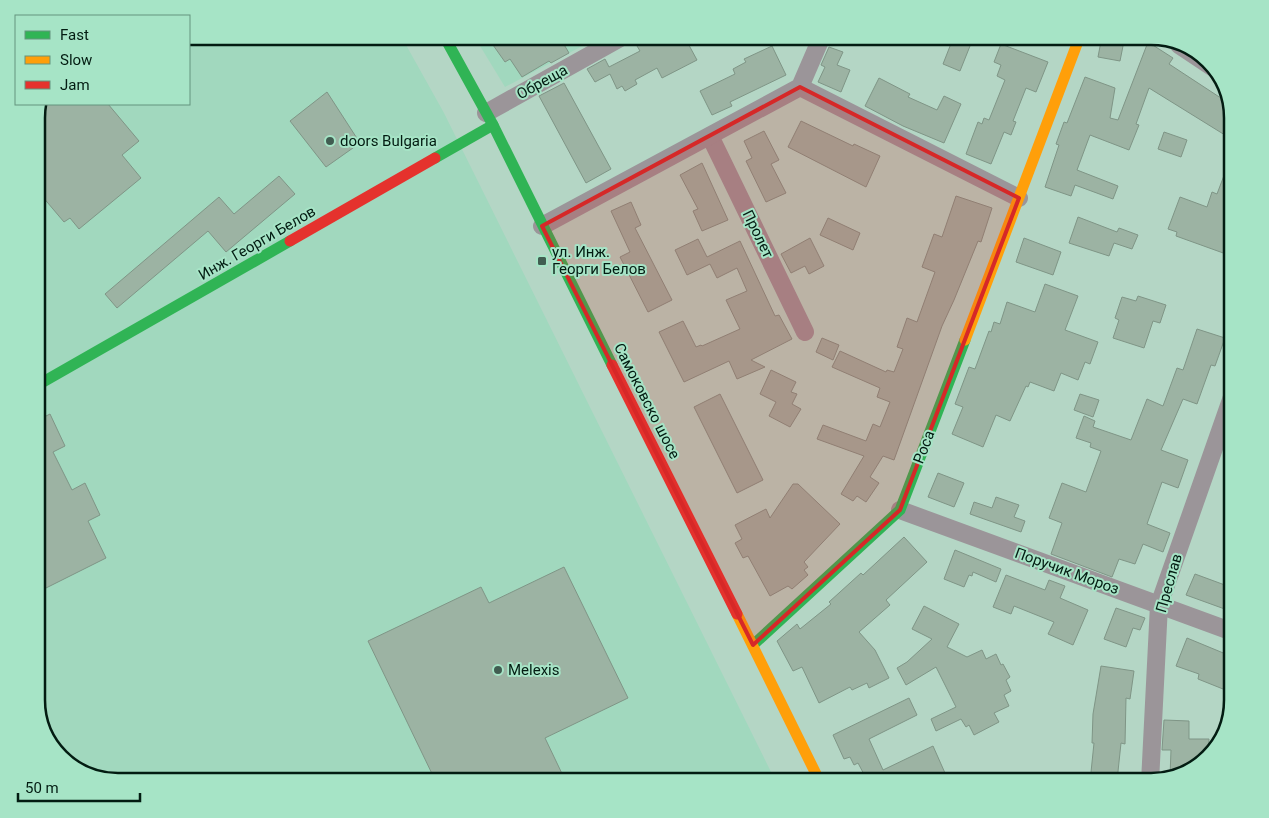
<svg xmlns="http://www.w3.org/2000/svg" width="1269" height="818" font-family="Roboto,sans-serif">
<rect width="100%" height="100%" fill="#b4d6c5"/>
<g fill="#a1d8be">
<polygon points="189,36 401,36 444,113 776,782 118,782 73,768 47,741 36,705 36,113 40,104 189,104"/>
<polygon points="474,36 601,36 505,87"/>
</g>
<g fill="#9cb3a3" stroke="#7f9586">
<polygon points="505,36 559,36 569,53 551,63 549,61 522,77 510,59 505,62 493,45"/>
<polygon points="643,36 652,36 657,45 674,36 684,36 697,60 662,78 657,68 635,80 637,84 625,91 622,86 617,89 610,74 595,82 587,69 605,59 609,67 640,51 634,41"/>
<polygon points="954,36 974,36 960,71 943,64"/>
<polygon points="1102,36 1125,36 1120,61 1098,57"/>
<polygon points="1148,42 1173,58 1169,64 1230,104 1233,113 1233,140 1149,88 1136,124 1139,125 1129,150 1090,135 1077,170 1118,186 1113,199 1075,185 1071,196 1045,187 1059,145 1056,144 1064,122 1067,123 1085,77 1115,88 1110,118 1118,120"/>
<polygon points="1001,44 1048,62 1036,92 1026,88 1013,121 1016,122 1011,135 1004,132 991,164 966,154 978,122 982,124 984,118 989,120 1005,80 997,76 1001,65 994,62"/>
<polygon points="772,46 786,75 730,102 732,106 712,115 700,91 735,74 733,69 746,62 744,59"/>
<polygon points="829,47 843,52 837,65 850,70 841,92 818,82 825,67 821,65"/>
<polygon points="879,78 910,94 908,97 937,110 944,96 961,104 944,143 903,126 865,106"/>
<polygon points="564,83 611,169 586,183 539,96"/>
<polygon points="327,92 360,143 326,167 290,121"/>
<polygon points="40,104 108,104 139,141 122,155 141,178 79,229 70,218 64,222 36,189 36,113"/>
<polygon points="801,121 853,146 854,144 880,156 866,187 788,147"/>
<polygon points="764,131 779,160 771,164 786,193 766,202 746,161 752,158 744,141"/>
<polygon points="1164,132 1187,140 1181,157 1158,149"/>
<polygon points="1231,157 1233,157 1233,190 1224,213 1233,216 1233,251 1227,249 1226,254 1176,236 1177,232 1168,229 1180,197 1207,207 1212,192 1217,194"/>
<polygon points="702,163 728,220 702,231 693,211 698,209 680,175"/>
<polygon points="279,176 295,194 226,252 208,231 117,308 105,294 219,197 234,214"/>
<polygon points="956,196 992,208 981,242 978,241 954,300 942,326 894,460 883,456 870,477 879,483 866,502 857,496 853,501 841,494 864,456 817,439 823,425 866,441 873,424 880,427 890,402 877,397 880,388 832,367 840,351 886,372 887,370 894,372 903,349 897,347 907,318 917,322 935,272 922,267 934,234 942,237"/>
<polygon points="631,202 641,225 635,228 672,300 648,312 620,257 630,252 611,211"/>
<polygon points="1078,217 1117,232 1119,228 1138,235 1132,249 1114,243 1109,256 1069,243"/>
<polygon points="828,218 860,233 853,250 820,235"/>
<polygon points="810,238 824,266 809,274 805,266 791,273 781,254"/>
<polygon points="1024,238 1061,252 1053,275 1016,262"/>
<polygon points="698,239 707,257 740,241 775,316 779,315 792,339 751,360 765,367 737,379 729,361 684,382 659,332 683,321 696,347 701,345 702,346 740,329 726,300 747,291 737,268 717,278 710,264 687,275 675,250"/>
<polygon points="1045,284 1078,296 1065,330 1098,342 1090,364 1085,362 1078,380 1061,373 1054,391 1030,382 1028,387 1026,386 1010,421 996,415 983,447 952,434 963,407 955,404 969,367 975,369 989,331 991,332 994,322 1000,324 1007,302 1035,312"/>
<polygon points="1138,296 1166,305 1160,323 1153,321 1144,348 1113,338 1119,320 1115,318 1122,297 1136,301"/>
<polygon points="1197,329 1225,338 1215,366 1211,365 1197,404 1183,399 1161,450 1188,460 1178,488 1162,482 1147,524 1170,533 1163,552 1143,544 1135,564 1119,559 1112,577 1051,554 1062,523 1049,518 1062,483 1086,492 1101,451 1090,447 1091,443 1076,438 1084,416 1095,421 1093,427 1131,440 1147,399 1163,406 1177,368 1183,370"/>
<polygon points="822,338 839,345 833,360 816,352"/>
<polygon points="771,370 796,382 791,392 797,394 792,404 801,409 790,427 769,416 776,402 760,394"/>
<polygon points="720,394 763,480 737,493 694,407"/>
<polygon points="1080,394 1099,400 1093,417 1074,410"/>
<polygon points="50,414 65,446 53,452 72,490 85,483 100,515 88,521 106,558 36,593 36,421"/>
<polygon points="938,473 964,483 954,507 928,497"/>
<polygon points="793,484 798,484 840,524 804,562 808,567 804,570 808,575 792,589 788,586 770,596 748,556 743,558 735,543 742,539 735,525 766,509 770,518"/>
<polygon points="996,497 1019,505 1014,517 1025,521 1021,532 970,514 974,502 992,508"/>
<polygon points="904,537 927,562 886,600 890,605 859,632 875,650 889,678 869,688 867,683 852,690 850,687 819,703 802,667 793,671 777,641 797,624 800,629 831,604 829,602 861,573 863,575"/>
<polygon points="955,550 1001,569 996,582 973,572 972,576 969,575 964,587 944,579"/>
<polygon points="564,567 628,698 545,738 566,782 436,782 368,641 481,587 489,603"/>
<polygon points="1195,574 1233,588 1233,612 1186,595"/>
<polygon points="1006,575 1045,590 1049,580 1065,586 1060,598 1088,610 1073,645 1048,634 1054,622 1014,606 1011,614 993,607"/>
<polygon points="924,606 959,624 947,647 967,657 982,650 986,659 996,654 1001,665 1003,664 1010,677 1006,680 1011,691 1004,695 1009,706 994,713 999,722 974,735 969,725 966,727 961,719 936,731 931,719 956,707 936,667 906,685 897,668 907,662 932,639 912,629"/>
<polygon points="1116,608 1145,618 1140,630 1133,628 1126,647 1104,639"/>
<polygon points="1187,638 1233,657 1233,689 1225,685 1223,689 1198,679 1199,674 1176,666"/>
<polygon points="1101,666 1134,671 1130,699 1126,698 1125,744 1121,743 1117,781 1105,780 1105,782 1090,782 1094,743 1092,743 1093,714"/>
<polygon points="909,698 917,715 869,739 883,770 933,746 949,782 859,782 866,778 858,763 854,765 850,757 844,759 833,735"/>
<polygon points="1164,720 1189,721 1189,739 1209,739 1208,755 1192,771 1170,777 1171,750 1162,750"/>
</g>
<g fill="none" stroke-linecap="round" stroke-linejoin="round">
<g stroke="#9b9599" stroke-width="18">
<polyline points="1179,45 1212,67"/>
<polyline points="800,87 1019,198"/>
<polyline points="486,113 624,36"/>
<polyline points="710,136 805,332"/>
<polyline points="542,226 800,87 822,36"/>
<polyline points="900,510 1233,632"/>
<polyline points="1150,782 1159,605 1233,394"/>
</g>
<g stroke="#30b455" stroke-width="11">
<polyline points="444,36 493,125 612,365"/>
<polyline points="435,158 493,125"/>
<polyline points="36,386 290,241"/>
<polyline points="753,645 900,510 965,340"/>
</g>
<g stroke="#ff9f0a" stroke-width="11">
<polyline points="965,340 1080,36"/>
<polyline points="737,614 820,782"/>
</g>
<g stroke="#e5322d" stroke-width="11">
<polyline points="290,241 435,158"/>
<polyline points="612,365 737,614"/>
</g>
</g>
<path fill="#d62828" fill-opacity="0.2" stroke="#d62828" stroke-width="4" stroke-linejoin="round" d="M800,87L1019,198L900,510L753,645L542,226Z"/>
<g fill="#415d51" stroke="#a6e4c6" stroke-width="2">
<circle cx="330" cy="141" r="5"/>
<rect x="537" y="256" width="10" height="10" rx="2.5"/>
<circle cx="498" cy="670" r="5"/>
</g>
<g text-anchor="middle" stroke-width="4" stroke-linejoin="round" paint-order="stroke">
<g font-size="15" fill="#031c12" stroke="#a6e4c6">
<text transform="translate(542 82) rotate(-29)" y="5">Обреща</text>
<text transform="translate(758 234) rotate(64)" y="5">Пролет</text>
<text transform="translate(257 243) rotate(-30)" y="5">Инж. Георги Белов</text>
<text transform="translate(647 401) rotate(63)" y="5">Самоковско шосе</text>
<text transform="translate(924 447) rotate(-69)" y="5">Роса</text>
<text transform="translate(1067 571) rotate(20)" y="5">Поручик Мороз</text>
<text transform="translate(1169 583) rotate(-74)" y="5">Преслав</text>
</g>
<g font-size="15" fill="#031c12" stroke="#a6e4c6" text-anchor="start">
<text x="340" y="146">doors Bulgaria</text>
<text x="552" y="257">ул. Инж.<tspan x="552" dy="17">Георги Белов</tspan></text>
<text x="508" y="675">Мelexis</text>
</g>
</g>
<path d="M0 0H1269V818H0ZM118 45H1151A73 73 0 0 1 1224 118V700A73 73 0 0 1 1151 773H118A73 73 0 0 1 45 700V118A73 73 0 0 1 118 45Z" fill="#a6e4c6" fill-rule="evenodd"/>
<path fill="none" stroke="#031c12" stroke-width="2.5" d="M118 45H1151A73 73 0 0 1 1224 118V700A73 73 0 0 1 1151 773H118A73 73 0 0 1 45 700V118A73 73 0 0 1 118 45Z"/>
<rect x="15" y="15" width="175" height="90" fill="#a6e4c6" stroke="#65947e"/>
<rect x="25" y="31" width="25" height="8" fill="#30b455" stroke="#65947e"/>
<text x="60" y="40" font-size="15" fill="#031c12">Fast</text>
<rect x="25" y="56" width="25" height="8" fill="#ff9f0a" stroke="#65947e"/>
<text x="60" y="65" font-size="15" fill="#031c12">Slow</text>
<rect x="25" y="81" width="25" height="8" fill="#e5322d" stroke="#65947e"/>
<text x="60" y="90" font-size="15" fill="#031c12">Jam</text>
<path d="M18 793v8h122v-8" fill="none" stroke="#031c12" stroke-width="2.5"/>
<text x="25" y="793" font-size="15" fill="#031c12" stroke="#a6e4c6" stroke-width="4" paint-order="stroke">50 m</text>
</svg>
